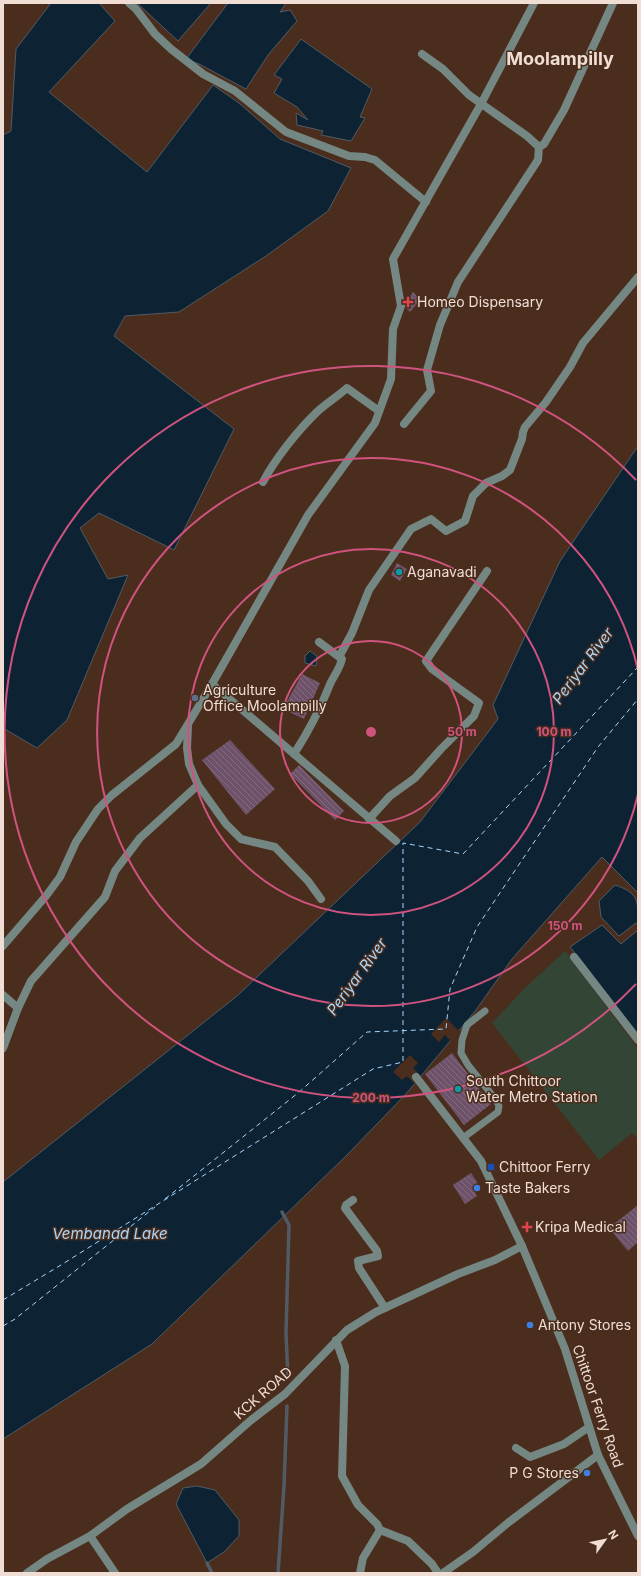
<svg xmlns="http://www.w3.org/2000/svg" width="641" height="1576" font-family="Inter,sans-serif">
<defs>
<pattern id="building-back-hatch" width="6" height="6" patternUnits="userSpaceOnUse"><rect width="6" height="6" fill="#6e5269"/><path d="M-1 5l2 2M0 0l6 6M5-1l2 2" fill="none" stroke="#836a7e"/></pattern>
</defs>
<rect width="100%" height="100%" fill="#4a2d1d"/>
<polygon fill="#334636" points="565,951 638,1049 638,1139 632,1133 599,1160 492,1023 525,988"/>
<g fill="#0d2334" stroke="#515b64">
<polygon points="51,3 99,3 115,21 49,92 147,172 213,85 239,103 280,139 351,168 328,211 266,256 179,312 125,316 114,336 234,429 174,550 99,513 80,528 108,579 128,575 67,720 37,748 3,728 3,135 11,131 16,49"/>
<polygon points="137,3 211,3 178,41"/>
<polygon points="228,3 286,3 280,12 290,10 297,21 268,55 246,89 199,64 186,59"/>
<polygon points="301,39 372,89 360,117 365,118 351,141 321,135 323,131 297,125 296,113 308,120 297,107 274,93 282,79 274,75"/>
<polygon points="638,446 638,893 602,857 512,959 476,1010 406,1094 346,1156 152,1344 3,1439 3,1182 237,996 420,822 498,719 493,705 560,561"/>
<polygon points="310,651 317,656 316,666 305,663 305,656"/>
<path d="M615,885C639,893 638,901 638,924L636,923L619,936L601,917L599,901Z"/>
<polygon points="602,925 621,944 638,930 638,1034 570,947"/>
<polygon points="197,1486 215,1490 239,1520 239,1536 224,1552 207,1563 176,1504 183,1488"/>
</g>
<g fill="#4a2d1d">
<polygon points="446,1018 460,1032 452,1042 445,1035 439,1042 431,1034"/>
<polygon points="410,1055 418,1063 413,1068 422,1077 416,1085 407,1076 402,1080 393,1072"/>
</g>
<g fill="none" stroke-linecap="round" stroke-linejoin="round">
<g stroke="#515b64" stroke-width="3.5">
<polyline points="282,1212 289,1225 286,1333 288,1378"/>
<polyline points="207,1563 212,1573"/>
<polyline points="278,1573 284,1486 287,1406"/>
</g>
<g stroke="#a7d6fc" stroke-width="1" stroke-dasharray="5 4" stroke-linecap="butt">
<polyline points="165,1199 298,1093 367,1032 446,1029 450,989 477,927 598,747 638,699"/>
<polyline points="3,1300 61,1265 373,1069 403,1062 403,843 463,854 638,667"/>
<polyline points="3,1326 15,1319 155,1207"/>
</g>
</g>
<g fill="url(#building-back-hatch)">
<polygon points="413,292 420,300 410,312 403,305"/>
<polygon points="397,563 407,569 400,581 391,575"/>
<polygon points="302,674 320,683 304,719 283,709"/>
<polygon points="230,740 275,789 246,815 202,760"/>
<polygon points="299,765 344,811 335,820 290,774"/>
<polygon points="452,1053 491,1104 464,1125 425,1074"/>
<polygon points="471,1173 481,1188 475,1193 477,1196 465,1204 453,1185"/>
<polygon points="638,1205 638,1242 628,1251 609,1228"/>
</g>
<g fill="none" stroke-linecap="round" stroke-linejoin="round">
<polyline stroke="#748783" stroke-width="7" points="463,1138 498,1112 499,1106 496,1100 468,1065 461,1053 462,1040 467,1025 485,1011"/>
<g stroke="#748783" stroke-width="8">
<polyline points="129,3 136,9 155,34 171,49 203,74 235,91 286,132 349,156 365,157 375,160 426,202"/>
<polyline points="422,54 443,69 469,95 527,136 539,147"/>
<polyline points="404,424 431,391 427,370 440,325 458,282 538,160 539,147 544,144 564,110 613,3"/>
<path d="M263,482C275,459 298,430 318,411C327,403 338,396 347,388L379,411"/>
<polyline points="339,657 352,633 369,590 411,529 431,519 446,531 465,521 473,496 486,483 502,476 510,470 522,439 523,432 525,427 546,402 570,367 583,343 638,277"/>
<polyline points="188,726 187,748 189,764 198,785 226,824 241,839 275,847 308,881 321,899"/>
<path d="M294,754C309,731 321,707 331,682C335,674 340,668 342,659L319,642"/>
<polyline points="369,819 390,796 415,778 441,749 474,716 479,703 432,669 426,661 487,571"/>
<polyline points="3,946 46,896 60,877 76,842 98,809 112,795 176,744 212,684"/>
<polyline points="574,957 638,1040"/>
<polyline points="3,995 18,1008"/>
<polyline points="3,1048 18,1008 31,981 105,897 115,871 140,838 198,785"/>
<polyline points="416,1077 481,1161 522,1246 565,1349 598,1455 638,1536"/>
<polyline points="353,1200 346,1205 345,1208 377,1251 378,1256 358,1261 359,1268 385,1308"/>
<polyline points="336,1340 345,1366 342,1476 358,1505 377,1524 380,1530 363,1558 360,1573"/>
<polyline points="516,1448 530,1457 564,1444 589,1427"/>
<polyline points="380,1530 408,1541 432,1564 438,1573"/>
<polyline points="90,1536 115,1573"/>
<polyline points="27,1573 47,1559 90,1536 127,1509 201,1464 250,1421 285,1394 347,1330 376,1312 458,1274 495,1260 522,1246"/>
<polyline points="443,1573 473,1552 509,1522 598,1455"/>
</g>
<polyline stroke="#748783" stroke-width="8" points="396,841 212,684 308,515 375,423 391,379 393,329 401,306 393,259 481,104 534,3"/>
</g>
<g fill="none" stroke="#d0537f" stroke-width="2">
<circle cx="371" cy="732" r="91"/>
<circle cx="371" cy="732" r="183"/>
<path d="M638 794A274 274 0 1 1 638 670"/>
<path d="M636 984A366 366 0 1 1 636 480"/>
</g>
<g fill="#e0444e" stroke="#4a2d1d" stroke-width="1.5">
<path d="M406 296h4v4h4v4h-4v4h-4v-4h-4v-4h4z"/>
<path d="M525 1221h4v4h4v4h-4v4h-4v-4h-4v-4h4z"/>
</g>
<g fill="#0f9aa8" stroke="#4a2d1d" stroke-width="1.5">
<circle cx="399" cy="572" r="4"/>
<circle cx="458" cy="1089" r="4"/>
</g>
<circle fill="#5c6f8a" stroke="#4a2d1d" stroke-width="1.5" cx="195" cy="698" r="4"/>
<rect fill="#1a4fb4" stroke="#4a2d1d" stroke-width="1.5" x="487" y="1163" width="8" height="8" rx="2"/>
<g fill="#3f7fe0" stroke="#4a2d1d" stroke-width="1.5">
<circle cx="477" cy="1188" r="4"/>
<circle cx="530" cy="1325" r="4"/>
<circle cx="587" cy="1473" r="4"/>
</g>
<g text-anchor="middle" stroke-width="3" stroke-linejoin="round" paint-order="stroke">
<g font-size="14" fill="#f0ddd4" stroke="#4a2d1d" text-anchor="start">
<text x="417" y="307">Homeo Dispensary</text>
<text x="407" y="577">Aganavadi</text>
<text x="203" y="695">Agriculture<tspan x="203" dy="16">Office Moolampilly</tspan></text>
<text x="466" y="1086">South Chittoor<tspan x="466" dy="16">Water Metro Station</tspan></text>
<text x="499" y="1172">Chittoor Ferry</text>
<text x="485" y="1193">Taste Bakers</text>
<text x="535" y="1232">Kripa Medical</text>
<text x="538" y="1330">Antony Stores</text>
<text x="579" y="1478" text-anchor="end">P G Stores</text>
</g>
<g font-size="14" fill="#f0ddd4" stroke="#4a2d1d">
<text transform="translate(263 1393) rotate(-41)" y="5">KCK ROAD</text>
<text transform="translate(598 1406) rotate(71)" y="5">Chittoor Ferry Road</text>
</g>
<g font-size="15" font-style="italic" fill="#a7d6fc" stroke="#4a2d1d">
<text transform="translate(583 666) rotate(-53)" y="5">Periyar River</text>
<text transform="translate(357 977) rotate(-54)" y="5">Periyar River</text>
<text x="110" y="1239">Vembanad Lake</text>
</g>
<g font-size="18" font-weight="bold" fill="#f0ddd4" stroke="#4a2d1d">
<text x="560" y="65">Moolampilly</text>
</g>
</g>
<circle cx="371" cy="732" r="6" fill="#d0537f" stroke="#4a2d1d" stroke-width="2"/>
<g font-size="12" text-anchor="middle" font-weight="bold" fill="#d0537f" stroke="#4a2d1d" stroke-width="3" stroke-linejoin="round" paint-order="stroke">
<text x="462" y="736">50 m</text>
<text x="554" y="736">100 m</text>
<text x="565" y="930">150 m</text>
<text x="371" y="1102">200 m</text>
</g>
<rect width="641" height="1576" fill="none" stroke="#f0ddd4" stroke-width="8"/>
<g transform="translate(605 1540) rotate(57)" stroke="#4a2d1d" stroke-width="3" paint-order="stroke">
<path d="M0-3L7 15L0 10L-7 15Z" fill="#f0ddd4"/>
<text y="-6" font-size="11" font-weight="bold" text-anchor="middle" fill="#f0ddd4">N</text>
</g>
</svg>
